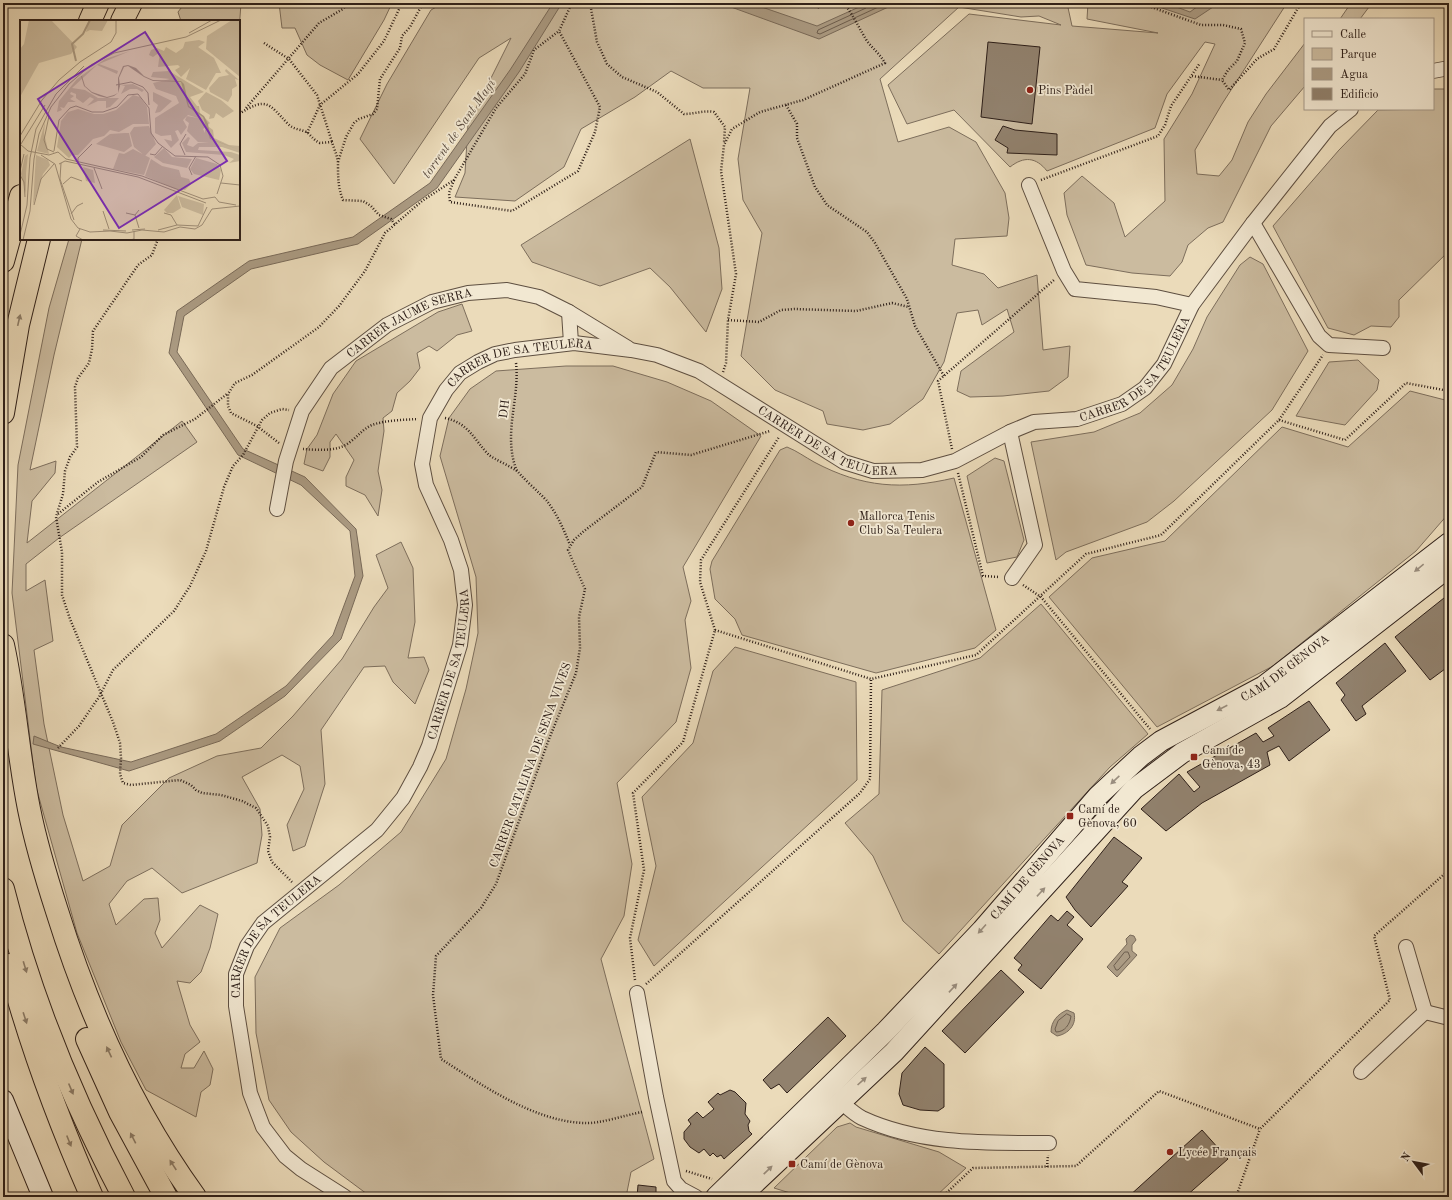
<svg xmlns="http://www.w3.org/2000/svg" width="1452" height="1200" font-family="'Old Standard TT',serif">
<rect width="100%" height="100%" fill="#ebdbba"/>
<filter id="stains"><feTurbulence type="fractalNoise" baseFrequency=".005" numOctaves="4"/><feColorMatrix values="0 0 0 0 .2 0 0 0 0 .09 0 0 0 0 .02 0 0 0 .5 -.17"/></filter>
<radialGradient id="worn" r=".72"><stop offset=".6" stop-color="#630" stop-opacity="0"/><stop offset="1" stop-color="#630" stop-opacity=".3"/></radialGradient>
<g fill="#cbbb9f" stroke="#7d6e5c">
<polygon points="185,3 241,3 239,31 239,21 181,21 178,12"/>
<polygon points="279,3 392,3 384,20 348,80 320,65 307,55 295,28 282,28"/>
<path d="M443,3H821L818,9L824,3H1067L1072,26L1158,33L1087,19L1088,3H1287L1222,104L1195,150L1197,174L1219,176L1232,160L1248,122L1266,94L1305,43V86L1271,126L1223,222L1208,228L1188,245L1182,262L1170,276L1132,273L1086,265L1067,215L1064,193L1082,176L1114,203L1125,237L1165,201L1164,139L1192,94L1215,44L1205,42L1167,94L1155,128L1047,171C1036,157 1024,156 1010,167L954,110L907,124L888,85L969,14L1061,25L1039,16L1021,17L959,7L880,79L898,142L949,127L976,142L1005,193L1009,218L1007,236L955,239L952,265L984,274L998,288L1037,275L1043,350L1070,346L1068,377L1049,391L1003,396L970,397L957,391L961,371L1014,332L1007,309L982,325L978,310L957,313L944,362L923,399L890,424L863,430L827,424L823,411L775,390L741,356L762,233L743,200L738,159L750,88H703L671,71L635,97L581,129L564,167L515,201L455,197L465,173L468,124L511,38L479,58L394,184L360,139L387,84L431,10Z"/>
<polygon points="1351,3 1372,3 1360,19 1340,19"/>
<polygon points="1433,89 1449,89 1449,251 1399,300 1399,317 1391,327 1371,326 1354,335 1328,328 1273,226 1339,150 1378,110 1433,109"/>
<polygon points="690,139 719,248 722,289 706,332 670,287 650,268 600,286 532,262 521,245"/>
<polygon points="69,239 82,239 54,355 30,470 56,461 55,473 32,501 27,543 182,421 197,442 59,538 26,564 26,591 45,580 53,641 34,650 44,724 63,815 83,881 110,866 122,825 169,778 217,756 261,748 293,716 342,659 374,607 388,588 376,555 401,542 413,568 415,622 408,658 424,657 429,670 415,704 393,682 385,666 364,667 321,730 325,784 305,846 293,851 287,825 304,789 300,766 282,755 242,777 260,809 262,835 257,863 182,893 152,868 127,881 109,904 116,925 144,899 158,898 160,920 155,933 162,948 200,905 218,914 210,948 201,972 190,983 177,981 190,1025 200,1042 185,1054 181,1068 194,1068 204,1051 213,1069 210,1085 201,1092 196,1117 146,1090 121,1042 77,933 36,787 12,593 18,465 49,308"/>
<polygon points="1250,257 1263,264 1308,351 1272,410 1174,501 1147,522 1066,552 1056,560 1031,442 1094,432 1140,413 1172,385 1193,349 1207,317 1240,265"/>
<polygon points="462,304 472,331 457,335 437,351 429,346 417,353 420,368 410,381 397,393 392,411 383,418 384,431 378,471 382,490 378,516 365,495 346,486 346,477 354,460 336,434 330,442 330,457 323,471 304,464 307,449 317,435 333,394 356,361 438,312"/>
<polygon points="1358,360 1379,380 1377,390 1345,425 1296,416 1329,362"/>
<polygon points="566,366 613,366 667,382 711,401 761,436 683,567 691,601 685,620 691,668 676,722 617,783 632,864 624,916 601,959 654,1159 631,1172 626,1197 371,1197 324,1162 291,1132 269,1100 256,1033 255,977 280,928 339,885 401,832 446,759 466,689 478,633 476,577 440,456 449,418 470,389 496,371"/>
<polygon points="1410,391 1449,401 1449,513 1416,551 1273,666 1157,727 1049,597 1092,558 1165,541 1282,427 1348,447"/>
<path d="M787,447C797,451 805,457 814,462C863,488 902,490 954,478L996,630L975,648L876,673L742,635L735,619L715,599L710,569L712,561L780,450Z"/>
<polygon points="995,458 1004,461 1024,540 1017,557 987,563 967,476"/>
<polygon points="1041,604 1148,734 1110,767 939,954 903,921 873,856 845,823 879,794 882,690 980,658"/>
<polygon points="735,647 856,682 857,780 654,966 638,940 656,866 642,797 693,743 713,671"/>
<polygon points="850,1123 856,1127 939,1152 966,1168 935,1197 803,1197 774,1188 837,1127"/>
</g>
<g fill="#ab9b83" stroke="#796a59">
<polygon points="553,3 562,3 519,72 437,188 358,244 251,269 184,316 177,352 243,449 305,477 356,529 363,576 341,639 285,696 220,741 129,771 33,744 34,736 61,747 131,762 216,734 286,686 333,635 355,576 350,531 301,485 238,455 169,353 177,311 249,261 353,237 430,183 510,70"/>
<polygon points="720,3 750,3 817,26 868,3 897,3 819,39"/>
<polygon points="1147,3 1166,3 1190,12 1202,3 1219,3 1195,19"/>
<polygon points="1130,935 1134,936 1136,940 1132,945 1132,951 1137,955 1117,977 1107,967 1127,944 1126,939"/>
<path d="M1067,1010L1074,1013C1077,1025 1068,1034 1057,1036L1051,1032C1051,1021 1058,1014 1067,1010Z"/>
</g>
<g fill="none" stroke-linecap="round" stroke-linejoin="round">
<g stroke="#6d5e4e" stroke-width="1">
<polyline points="868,3 866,8 818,30 817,33 820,34 887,3"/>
<polygon points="1125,952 1128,952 1130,957 1118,970 1116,970 1114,966"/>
<path d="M1067,1014L1071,1016C1070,1024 1065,1032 1056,1032L1055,1029L1058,1021Z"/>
</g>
</g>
<g fill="#91816d" stroke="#2f2019">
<polygon points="988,42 1040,47 1032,124 981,117"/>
<polygon points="1003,126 1015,130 1057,134 1057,155 1007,153 1008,148 995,140"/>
<polygon points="1449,594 1449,666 1430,680 1395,637"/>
<polygon points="1385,643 1406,671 1362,706 1366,714 1356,721 1341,700 1345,695 1336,683"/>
<polygon points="1309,701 1330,730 1289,761 1279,746 1267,752 1270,765 1202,803 1166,831 1141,809 1179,774 1194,792 1200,787 1187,772 1256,733 1263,742 1274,736 1268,728"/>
<polygon points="1114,837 1142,858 1122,882 1128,886 1091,927 1075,910 1066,897"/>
<polygon points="1067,911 1074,917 1067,925 1083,939 1041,989 1018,970 1022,965 1014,958 1051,915 1058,921"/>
<polygon points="1001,970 1024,992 965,1053 942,1031"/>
<polygon points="828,1017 846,1036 787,1093 779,1084 771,1089 763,1080"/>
<polygon points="925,1047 944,1064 944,1107 938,1111 920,1110 903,1105 899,1094 902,1073"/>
<polygon points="730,1090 735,1092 746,1103 745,1114 750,1121 748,1125 749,1131 752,1134 724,1159 721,1155 717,1157 713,1153 710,1156 704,1149 699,1153 690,1147 684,1139 684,1132 691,1124 688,1120 697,1112 703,1118 714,1109 708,1102 718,1093 720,1095"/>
<polygon points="1202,1130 1228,1159 1185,1197 1128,1197"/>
<polygon points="638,1185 656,1187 656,1197 637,1197"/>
</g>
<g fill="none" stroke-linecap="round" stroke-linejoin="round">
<defs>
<g id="street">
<polyline points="1433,71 1449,68"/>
<polyline points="1029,185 1064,271 1075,289 1156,297 1192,305"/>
<polyline points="1253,223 1319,336 1329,345 1383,348"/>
<polyline points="569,312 571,343"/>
<polyline points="1010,432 1035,545 1012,578"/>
<path id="s1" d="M277,509L286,461L302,411L331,368L387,325L432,302L468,293L507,290L539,297L569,312L628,348"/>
<polyline points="637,993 656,1097 674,1181 681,1189 696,1197"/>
<polyline points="1425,1012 1449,1018"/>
<polyline points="1361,1072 1425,1012 1406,947"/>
<path d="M840,1101C847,1107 854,1114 862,1118C920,1145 986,1143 1049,1143"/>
<path id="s2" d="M345,1197L301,1169L285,1156L263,1127L250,1093L236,1006V974L247,946L263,923L377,830L403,798L420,767L429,746L460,645L465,605L461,570L451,540L426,485L422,464L430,418L446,390L460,373L478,362L495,354L515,350L574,343L631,350L657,355L699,371L844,462L873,471L922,470L955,461L1010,432L1034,422L1077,419L1122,404L1145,388L1164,364L1192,305L1253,223L1330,126L1351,109"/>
</g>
<g id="secondary">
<polyline points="3,1100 43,1197"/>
<path id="s3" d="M716,1197L886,1031L982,930L1098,796L1141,756L1161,741L1264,686L1449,543"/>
<polyline points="740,1197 894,1052 1134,789 1182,753 1280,698 1449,567"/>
</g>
<g id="highway">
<polyline points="90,21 98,3"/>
<polyline points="122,21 131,3"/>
<polyline points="3,261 21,196"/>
<polyline points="3,413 18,325 39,239"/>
<path d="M3,645C15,699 18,755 29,809C36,844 46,877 57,911C89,1014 132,1110 195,1197"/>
<path d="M3,889C30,997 72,1099 124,1197"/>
<path d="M9,965C30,1044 59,1122 92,1197"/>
<polyline points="87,1039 120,1112 166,1197"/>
</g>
</defs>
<use href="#street" stroke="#5e4f41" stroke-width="16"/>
<use href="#secondary" stroke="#2f2019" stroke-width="22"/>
<use href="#highway" stroke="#2f2019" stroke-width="24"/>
<g stroke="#2f2019" stroke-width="2.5" stroke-dasharray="1 2" stroke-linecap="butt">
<path d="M590,3L597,42L607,64L622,77L657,92L684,114C695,114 704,110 714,112L725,127L724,143"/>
<polyline points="1140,3 1201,25 1223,25 1241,29 1245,43 1237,61 1228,70 1222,80 1229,90 1257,59 1274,49 1301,3"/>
<polyline points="264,43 289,59 317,95 332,142"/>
<polyline points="1192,76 1222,80"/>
<polyline points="786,105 797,124 797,138 815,187 827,205 867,232 875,243 907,299 915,326 944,376"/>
<polyline points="246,108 319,23 343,9 347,3"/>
<path d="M239,114C267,96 269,104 288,124C294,130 302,129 308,133C312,137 315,141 320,143L332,142C334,149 338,157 338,164C338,177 338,188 343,200L363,201L371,206L379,215L391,219L395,225"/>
<polyline points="307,133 320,105 358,74 384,41 402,3"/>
<polyline points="338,162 346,137 354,123 359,119 373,114 377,109 380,79 400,48 402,36 410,27 423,3"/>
<polyline points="454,180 449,193 450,202 512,211 578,171 595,132 600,107 559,31"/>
<polyline points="1041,180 1158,136 1165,125 1171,106 1200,63"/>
<polyline points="158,239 152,255 138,265 93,331 92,349 89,363 78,378 75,387 77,447 70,457 65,471 63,494 56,517 62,552 62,595 70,619 113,722 120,743 121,758 120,774 123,783 131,785 180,780 191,785 196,790 202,793 221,795 242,801 256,808 268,826 270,837 268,851 272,862 292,882"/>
<polyline points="728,320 759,322 781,310 794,309 856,311 892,303 909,307"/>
<path d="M516,363C520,399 503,432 516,469C519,475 541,494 547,501C557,514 564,530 570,545"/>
<path d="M723,372L726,363L728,320L736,274L721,171L724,145L732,129L760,112L803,100L885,63C880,54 873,49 867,41C859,28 853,15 844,3"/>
<path d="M445,418C469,423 474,440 489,455C494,459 510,466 517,471"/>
<polyline points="1279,420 1345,440 1406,383 1449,391"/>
<polyline points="279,443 257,426 231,413 228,406 228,394 235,383 252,375 319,327 339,306 365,271 385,233 422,201 454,180 496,108 525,74 534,50 559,31 572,3"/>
<path d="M303,449C318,450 338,452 350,442C358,436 363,429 372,425C386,420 403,420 418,419"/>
<polyline points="952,449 938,381 1054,280"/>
<polyline points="958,473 983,576 1000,577"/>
<polyline points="58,514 98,482 141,457 163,435 195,419 227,394"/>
<polyline points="1023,585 1041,597 1150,729"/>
<polyline points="715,630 700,582 701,560 779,437"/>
<polyline points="715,630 871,679 976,655 1086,554 1161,535 1279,420 1323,355"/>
<polyline points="58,748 79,726 99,697 113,670 174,611 190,586 206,551 224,487 233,466 243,455 262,420 270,413 282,409 289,410"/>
<polyline points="635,980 630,938 644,870 633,793 683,742 715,630"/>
<polyline points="646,984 860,793 870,779 871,679"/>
<path d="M642,1112C626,1115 599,1124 585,1123C535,1122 482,1085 441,1059L433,995L436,956L481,908L496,884L549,739L576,673L580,648L579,617L585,589L568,550L574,540L584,531L642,487L656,452L691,455L770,431"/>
<polyline points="1047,1167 1048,1155"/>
<polyline points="686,1171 712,1179"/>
<polyline points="767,1195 774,1197"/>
<polyline points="942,1197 973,1168 1076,1166 1159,1091 1260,1129 1390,1000 1374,936 1449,870"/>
<polyline points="1236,1197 1260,1129"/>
</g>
<use href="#street" stroke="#f2e8d2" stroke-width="14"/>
<use href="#secondary" stroke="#f2e8d2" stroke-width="20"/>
<use href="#highway" stroke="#ebdbba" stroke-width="22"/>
</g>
<defs><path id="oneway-solid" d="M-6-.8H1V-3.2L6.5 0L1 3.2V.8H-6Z"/></defs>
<g fill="#8d7e6a">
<use href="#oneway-solid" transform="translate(19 320) rotate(-77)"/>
<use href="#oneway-solid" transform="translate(25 967) rotate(73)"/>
<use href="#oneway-solid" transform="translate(25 1018) rotate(72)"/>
<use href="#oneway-solid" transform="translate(109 1052) rotate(-115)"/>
<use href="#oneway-solid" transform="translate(71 1089) rotate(67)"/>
<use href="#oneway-solid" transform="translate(133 1138) rotate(-117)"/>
<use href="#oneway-solid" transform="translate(69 1141) rotate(68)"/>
<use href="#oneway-solid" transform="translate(173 1165) rotate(-123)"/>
</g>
<g fill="#9a8e7f">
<use href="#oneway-solid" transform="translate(1419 568) rotate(141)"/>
<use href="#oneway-solid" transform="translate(1222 708) rotate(153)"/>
<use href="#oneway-solid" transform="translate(1115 780) rotate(137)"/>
<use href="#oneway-solid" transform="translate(1041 892) rotate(-47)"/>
<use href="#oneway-solid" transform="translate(982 929) rotate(132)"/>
<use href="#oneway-solid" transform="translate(953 988) rotate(-47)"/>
<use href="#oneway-solid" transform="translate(862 1081) rotate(-42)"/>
<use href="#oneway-solid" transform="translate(768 1170) rotate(-44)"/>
</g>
<g fill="#8f2418" stroke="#f2e8d2" stroke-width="1.5">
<circle cx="1030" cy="90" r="4"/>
<circle cx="851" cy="523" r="4"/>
<rect x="1190" y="753" width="8" height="8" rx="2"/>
<rect x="1066" y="812" width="8" height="8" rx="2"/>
<circle cx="1170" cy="1152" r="4"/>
<rect x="788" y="1160" width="8" height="8" rx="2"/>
</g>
<g text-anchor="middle" stroke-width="3.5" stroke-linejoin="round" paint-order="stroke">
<g font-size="12" fill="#2f2019" stroke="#f2e8d2" text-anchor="start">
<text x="1038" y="94">Pins Pàdel</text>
<text x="859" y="520">Mallorca Tenis<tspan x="859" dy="14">Club Sa Teulera</tspan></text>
<text x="1202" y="754">Camí de<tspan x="1202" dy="14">Gènova, 43</tspan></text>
<text x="1078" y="813">Camí de<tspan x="1078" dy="14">Gènova, 60</tspan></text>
<text x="1178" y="1156">Lycée Français</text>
<text x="800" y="1168">Camí de Gènova</text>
</g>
<g font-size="12" fill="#2f2019" stroke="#f2e8d2">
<text dy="4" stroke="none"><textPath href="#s1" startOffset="245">CARRER JAUME SERRA</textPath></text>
<text dy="4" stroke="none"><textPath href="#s2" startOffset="1711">CARRER DE SA TEULERA</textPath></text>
<text dy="4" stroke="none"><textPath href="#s2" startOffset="1027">CARRER DE SA TEULERA</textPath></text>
<text transform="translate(504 409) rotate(-83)" y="4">DH</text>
<text dy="4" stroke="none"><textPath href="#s2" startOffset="1363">CARRER DE SA TEULERA</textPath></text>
<text dy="4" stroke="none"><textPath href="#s2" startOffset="655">CARRER DE SA TEULERA</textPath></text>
<text dy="4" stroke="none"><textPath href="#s3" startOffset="782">CAMÍ DE GÈNOVA</textPath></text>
<text transform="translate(530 765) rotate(-70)" y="4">CARRER CATALINA DE SENA VIVES</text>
<text dy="4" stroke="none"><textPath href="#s3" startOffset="446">CAMÍ DE GÈNOVA</textPath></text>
<text dy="4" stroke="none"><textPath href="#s2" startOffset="319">CARRER DE SA TEULERA</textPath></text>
</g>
<g font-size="13" font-style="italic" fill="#5a4b3e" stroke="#f2e8d2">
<text transform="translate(458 128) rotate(-55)" y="5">torrent de Sant Magí</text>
</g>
</g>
<g transform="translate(20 20)">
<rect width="220" height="220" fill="#ebdbba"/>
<path d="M9,0H31L57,27L51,34L19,43L0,77V29L4,24ZM69,0H88L82,11L70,10L66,12ZM212,0H220V57L186,29L187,16ZM179,20L185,22L178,27L194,38L201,53H196L186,70L166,59L170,48L161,57L155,50L160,47L158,45L138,47L140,32L133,37L129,35L131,30L137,28L144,31L146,27L156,33L163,28L165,22ZM110,31L79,44L98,51L97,54L77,45L52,68L65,70L78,78H99L90,87L86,88V81H78L67,86L74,79L70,77L63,83L56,78V74L51,72L50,74L54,76L50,79L56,82H48L44,88L40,87L42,90L37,92L39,81L57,59L85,39ZM206,49L219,60L215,59L217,66L212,69V75L208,82L190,72L189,68L199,57L209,55L205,51ZM149,51L184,72L170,77L177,86H173H179L180,93L190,103L183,109L185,113V110L189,107L193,110L194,118L209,125L220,126V133L202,127H179L178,130L211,132L220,135V141L209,143L214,139L204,135L166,132L162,123L168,117L170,118L167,125L173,127L178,123L189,122H178L167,111L169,103L165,100L167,96L178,98L168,95L163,100L167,107L161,115L158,110L155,111L159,120L151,128L144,119L152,121L151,115L141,116L135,113V98L159,83L156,76L136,69L133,63L150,59L131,57L133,52ZM113,64L124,70L122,72L117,69H110L101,74L105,66L101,65ZM133,72L152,81L140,92L135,93L138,85L133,81ZM186,72L201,80L214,91L203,98L196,93L194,98L189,99L190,95L182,90L178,81ZM113,75L120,77L127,87L129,104H113L99,112L90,110L84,116L73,119L58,135H52L49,138L37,127L41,101L48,92L58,89L74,94H83L96,90ZM25,102L24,113L29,134L17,131ZM129,106L136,124L125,136L114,127L110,113L114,107ZM105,113H109L112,126L104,132L76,124L90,114ZM144,128L152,137L172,139L167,148L143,143L134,137ZM113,129L130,138L124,155L93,149L99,133L104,134ZM8,134L6,153V174L1,154L5,136ZM16,135L28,140L30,145L23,154L13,185ZM176,138L197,144L201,150L199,160L174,154L170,149ZM131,139L142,146L159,150L161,157L169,159L171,164L165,170L155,169L125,156ZM63,147L73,150L75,163L66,161ZM157,175L161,188L153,193H147L144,190ZM158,176L184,184L183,195L162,187Z" fill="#cbbb9f"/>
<path d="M108,45L116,48L124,56L133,60L161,61L164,64L169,86L184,96L188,104L191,119L220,130L190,119L183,97L168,87L161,62L133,61L124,57L108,46L104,47L99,58L100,66L98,73L94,76L87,78L79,76L72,73L64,66L61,56H62L65,66L72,72L87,77L94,75L98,73V58L103,46Z" fill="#ab9b83"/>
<path fill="none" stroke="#ab9b83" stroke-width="2" d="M56,41L52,24L63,14L70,0"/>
<path fill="none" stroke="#a0907a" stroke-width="1" d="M169,13L192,0M96,65L111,62L123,67L128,73L129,85M29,96L24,120L27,129L34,132M0,116L22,80L39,60L60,42L91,22L96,13V0M0,124L8,131L29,135L38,132L46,139L122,156L183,179L195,177L199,182M1,124L25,85M34,131L39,100L50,88L56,86L72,92H83L97,87L108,75L118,74L129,88L131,113L138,123L155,136L188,137L200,145L203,156L197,174M130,134L135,135L143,126M21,135L35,144M165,135L160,124L166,114M58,142V138L72,124M41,143L40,159L54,200M35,144L51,199L58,208L70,212L90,211L107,213L122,210L144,212L160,207L175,209L182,205L192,189L220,186M39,144L45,141L118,157L186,183M74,148L82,169M0,151L4,134M0,155L4,162L5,177M172,155L169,148L176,136M201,163L220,165M43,164L51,157L62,161M199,182L216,185M14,185L21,159L34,144M83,191L89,209M106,193L115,195L119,190M144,193L151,195L157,205M51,194L57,186L63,183M115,195L119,208M60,209L56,216L63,220M83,210L106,211M112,210L125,209M138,210L157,205L178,206L187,187M0,215L7,185L10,138L16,109L36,74L64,46M3,220L10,191L14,139L19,114L31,87L49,64L71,45L94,33L166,17L201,0M110,220L114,219V211"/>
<path fill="#7b2cbf" fill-opacity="0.15" stroke="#7b2cbf" stroke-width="2" d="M125,12L207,141L99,208L18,79Z"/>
<rect width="220" height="220" fill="none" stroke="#2f2019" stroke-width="2"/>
</g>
<rect width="1452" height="1200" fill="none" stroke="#ebdbba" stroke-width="16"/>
<rect x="4" y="4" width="1444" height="1192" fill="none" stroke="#2f2019" stroke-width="2"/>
<rect x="8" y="8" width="1436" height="1184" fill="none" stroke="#2f2019"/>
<rect x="1304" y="18" width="130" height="92" fill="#f2e8d2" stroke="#a49888"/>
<rect x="1312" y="31" width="20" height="6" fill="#f2e8d2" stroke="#a49888"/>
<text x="1340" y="38" font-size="12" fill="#2f2019">Calle</text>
<rect x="1312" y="48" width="20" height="12" fill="#cbbb9f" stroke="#a49888"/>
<text x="1340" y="58" font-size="12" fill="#2f2019">Parque</text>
<rect x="1312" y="68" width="20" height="12" fill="#ab9b83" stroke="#a49888"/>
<text x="1340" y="78" font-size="12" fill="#2f2019">Agua</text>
<rect x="1312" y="88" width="20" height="12" fill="#91816d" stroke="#a49888"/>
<text x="1340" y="98" font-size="12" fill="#2f2019">Edificio</text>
<g transform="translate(1414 1162) rotate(302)" stroke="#f2e8d2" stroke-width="3" paint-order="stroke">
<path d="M0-3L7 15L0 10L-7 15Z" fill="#2f2019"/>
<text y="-6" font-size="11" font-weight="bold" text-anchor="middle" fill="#2f2019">N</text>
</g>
<rect width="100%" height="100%" filter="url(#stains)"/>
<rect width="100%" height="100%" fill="url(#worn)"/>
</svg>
